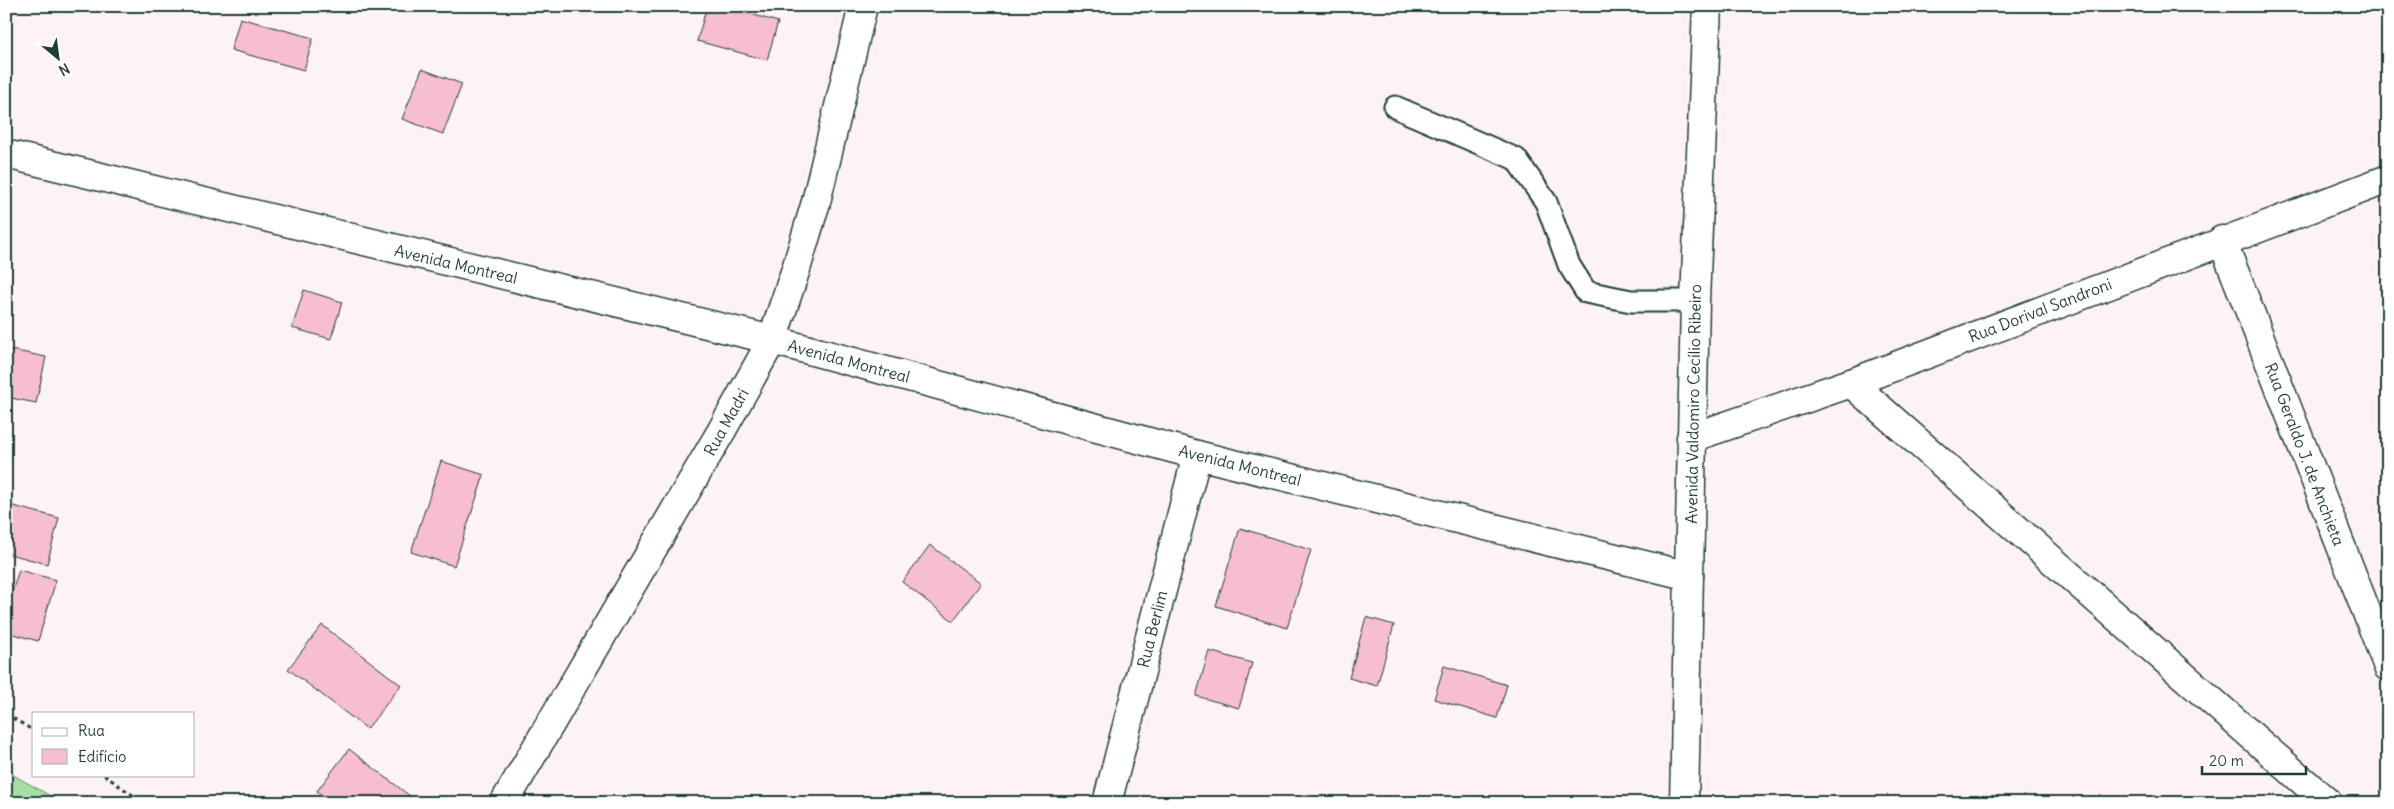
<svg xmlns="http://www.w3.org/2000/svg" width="2394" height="809" font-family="Delius,sans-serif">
<rect width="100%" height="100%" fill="#fdf2f6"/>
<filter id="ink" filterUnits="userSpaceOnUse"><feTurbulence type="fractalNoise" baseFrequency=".02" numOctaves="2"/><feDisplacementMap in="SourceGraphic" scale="10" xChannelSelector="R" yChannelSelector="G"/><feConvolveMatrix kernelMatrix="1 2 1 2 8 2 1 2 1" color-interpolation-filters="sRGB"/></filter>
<g filter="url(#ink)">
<polygon fill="#a6dfa3" stroke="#628e6c" points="6,771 63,803 19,803 6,785"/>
<g fill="#f7bdd0" stroke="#1f3d34">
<polygon points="707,6 723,6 778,22 767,60 697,41"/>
<polygon points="240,18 313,38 304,70 231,50"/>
<polygon points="422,69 462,84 443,134 402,119"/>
<polygon points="304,290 342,302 331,339 292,328"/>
<polygon points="6,349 46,357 36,403 6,397"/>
<polygon points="441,461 484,475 454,566 411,552"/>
<polygon points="6,504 59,518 47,564 6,553"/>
<polygon points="1240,528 1311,550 1287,628 1216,606"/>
<polygon points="930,545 981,583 953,621 902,582"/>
<polygon points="19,570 56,580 38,641 6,632 6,611"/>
<polygon points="1366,617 1394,625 1377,686 1349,678"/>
<polygon points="322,625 401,685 367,729 288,669"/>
<polygon points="1209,651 1252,663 1239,708 1196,696"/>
<polygon points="1444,666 1507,685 1497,718 1434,699"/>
<polygon points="349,749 419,803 332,803 317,791"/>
</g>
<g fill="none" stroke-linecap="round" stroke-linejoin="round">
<defs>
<polyline id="lane" points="1395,107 1516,159 1546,202 1569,265 1586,292 1631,301 1695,301"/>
<g id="street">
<polyline points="6,154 772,340 1197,455 1689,576"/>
<polyline points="2222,240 2388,667"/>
<polyline points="1851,383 2328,803"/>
<polyline points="1691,438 1851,383 2388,179"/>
<polyline points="504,803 722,430 772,340 796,269 816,202 863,6"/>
<polyline points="1107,803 1197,455"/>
</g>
<polyline id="secondary" points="1684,803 1695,301 1707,6"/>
</defs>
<use href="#lane" stroke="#1f3d34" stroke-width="25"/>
<use href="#street" stroke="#1f3d34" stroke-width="31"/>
<use href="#secondary" stroke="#1f3d34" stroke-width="31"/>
<g stroke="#1f3d34" stroke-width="3" stroke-dasharray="4 4" stroke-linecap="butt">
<polyline points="6,714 34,731"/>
<polyline points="104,775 144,803"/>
</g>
<use href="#lane" stroke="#fff" stroke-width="21"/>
<use href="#street" stroke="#fff" stroke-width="28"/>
<use href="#secondary" stroke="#fff" stroke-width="28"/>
</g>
</g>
<g text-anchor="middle" stroke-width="4" stroke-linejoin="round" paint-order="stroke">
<g font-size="16" fill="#1f3d34" stroke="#fff">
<text transform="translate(456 264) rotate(13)" y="6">Avenida Montreal</text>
<text transform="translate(2040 310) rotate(-21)" y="6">Rua Dorival Sandroni</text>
<text transform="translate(849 361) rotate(15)" y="6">Avenida Montreal</text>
<text transform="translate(1693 404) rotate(-89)" y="6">Avenida Valdomiro Cecílio Ribeiro</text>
<text transform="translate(726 422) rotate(-61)" y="6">Rua Madri</text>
<text transform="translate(2305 454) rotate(69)" y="6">Rua Geraldo J. de Anchieta</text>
<text transform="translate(1240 465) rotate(14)" y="6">Avenida Montreal</text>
<text transform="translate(1152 629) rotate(-76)" y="6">Rua Berlim</text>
</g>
</g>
<rect width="2394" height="809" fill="none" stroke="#fff" stroke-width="25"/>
<rect x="12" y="12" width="2369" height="784" fill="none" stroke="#1f3d34" stroke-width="2" filter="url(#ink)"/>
<rect x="32" y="712" width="162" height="65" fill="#ffffff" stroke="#a5b1ae"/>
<rect x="42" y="728" width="25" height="8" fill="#ffffff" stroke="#a5b1ae"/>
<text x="78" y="736" font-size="15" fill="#1f3d34">Rua</text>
<rect x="42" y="749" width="25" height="15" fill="#f7bdd0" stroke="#a5b1ae"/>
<text x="78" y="762" font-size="15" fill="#1f3d34">Edifício</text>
<g transform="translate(58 58) rotate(151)" stroke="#ffffff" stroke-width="4" paint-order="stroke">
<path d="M0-4L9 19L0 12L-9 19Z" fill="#1f3d34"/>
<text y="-8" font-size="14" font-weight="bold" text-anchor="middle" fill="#1f3d34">N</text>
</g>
<path d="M2202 766v8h104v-8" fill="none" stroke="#1f3d34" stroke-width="2.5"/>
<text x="2209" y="766" font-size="15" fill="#1f3d34" stroke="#ffffff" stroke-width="4" paint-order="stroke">20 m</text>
</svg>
